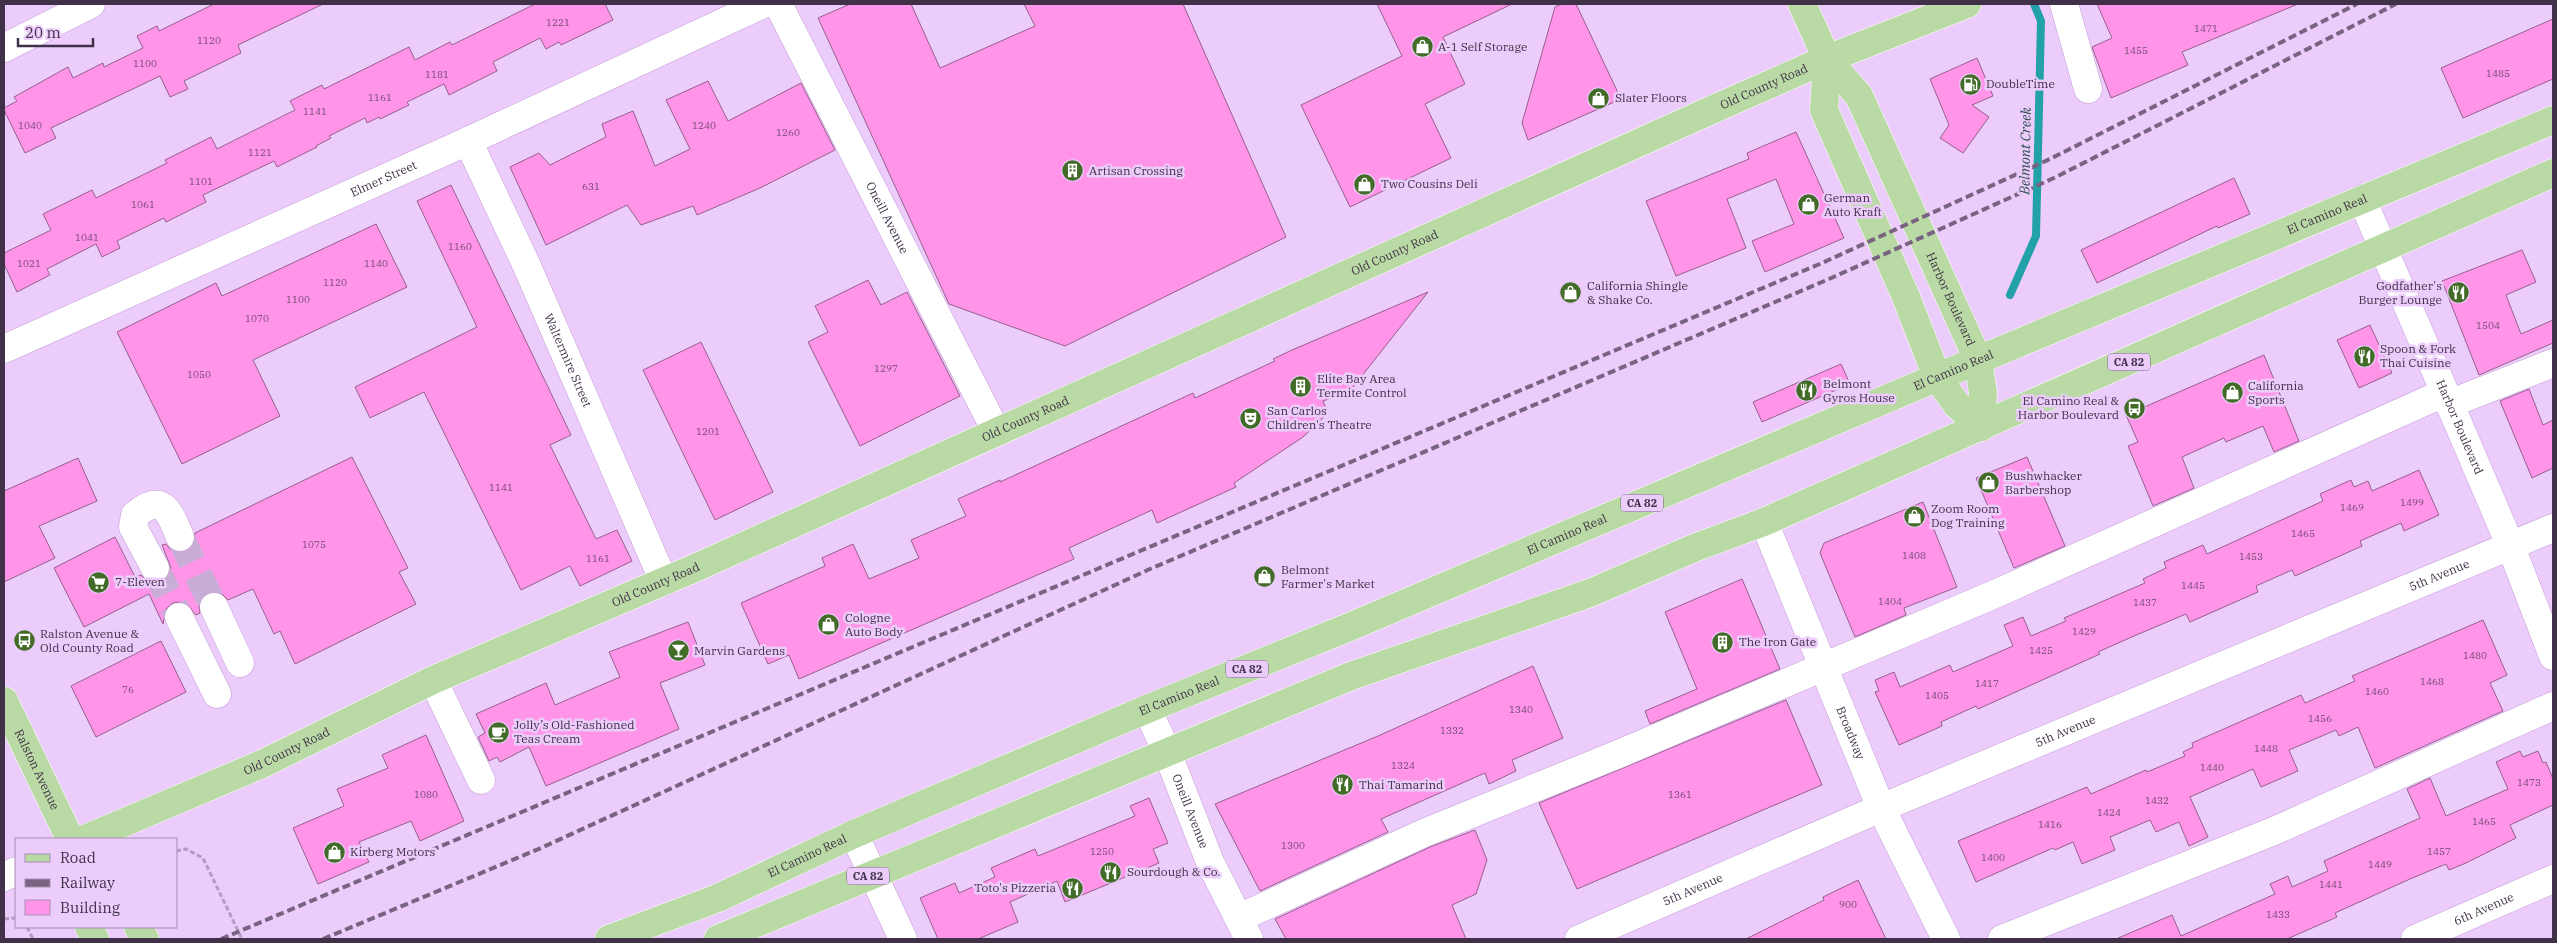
<svg xmlns="http://www.w3.org/2000/svg" width="2557" height="943" font-family="'IBM Plex Serif',serif">
<rect width="100%" height="100%" fill="#ecccfb"/>
<g fill="none" stroke-linecap="round" stroke-linejoin="round">
<polyline stroke="#22a1a8" stroke-width="8" points="2010,295 2036,236 2041,21 2034,4"/>
</g>
<g fill="#ff94e9" stroke="#96608a">
<polygon points="214,4 323,4 238,45 241,53 184,81 188,89 170,97 160,76 51,128 56,138 25,153 4,110 4,108 17,101 14,97 68,67 73,78 103,63 104,67 143,48 137,36 157,26 159,31"/>
<polygon points="535,4 605,4 613,20 561,45 559,42 546,49 540,38 493,62 497,71 449,95 444,84 407,102 409,105 380,119 379,117 367,123 365,118 329,136 331,138 316,146 317,147 277,167 274,161 203,195 206,202 166,222 164,218 117,241 120,248 102,257 96,244 47,269 50,275 17,292 4,264 4,253 51,230 43,214 92,190 96,198 167,163 165,160 211,137 217,149 295,110 290,101 322,85 324,89 409,47 415,60 450,42 452,45"/>
<polygon points="850,4 911,4 940,68 1035,26 1024,4 1183,4 1286,237 1065,346 949,304 818,18"/>
<polygon points="1377,4 1512,4 1443,37 1465,84 1425,104 1451,158 1350,207 1301,105 1402,56"/>
<polygon points="1562,4 1576,4 1621,99 1528,140 1522,123 1555,7"/>
<polygon points="2097,4 2298,4 2182,52 2188,65 2111,98 2092,47 2112,38"/>
<polygon points="2553,19 2553,79 2463,118 2441,68"/>
<polygon points="1977,58 1993,96 1972,105 1989,117 1963,153 1940,138 1949,125 1930,79"/>
<polygon points="708,81 728,121 801,83 835,150 760,188 697,215 693,206 641,225 627,205 546,245 510,167 539,153 550,165 606,137 602,124 633,111 655,166 690,149 666,100"/>
<polygon points="1796,132 1844,238 1765,272 1752,241 1794,224 1776,179 1727,199 1746,248 1676,276 1646,201 1749,159 1747,153"/>
<polygon points="2234,178 2250,214 2218,228 2217,226 2097,283 2081,250"/>
<polygon points="451,185 571,435 550,445 596,539 617,530 632,561 580,586 570,566 521,590 424,392 370,418 355,387 477,327 417,201"/>
<polygon points="376,224 407,287 253,360 280,416 182,464 117,332 216,283 222,296"/>
<polygon points="2522,250 2536,282 2506,295 2521,334 2553,320 2553,343 2479,375 2442,281"/>
<polygon points="868,280 881,305 907,292 960,396 860,446 808,342 828,332 815,306"/>
<polygon points="1428,292 1350,391 1323,401 1328,413 1303,437 1234,483 1236,487 1157,523 1152,510 1069,548 1074,559 799,679 789,655 768,664 741,603 825,566 822,558 853,544 869,579 919,558 911,540 966,516 958,499 1000,480 1000,482 1193,393 1195,398 1275,361 1273,359 1292,350"/>
<polygon points="2370,325 2392,373 2359,388 2337,340"/>
<polygon points="701,342 773,492 715,520 643,370"/>
<polygon points="2264,355 2299,441 2274,452 2263,426 2226,442 2224,438 2182,457 2194,488 2153,506 2128,446 2138,442 2126,415"/>
<polygon points="1841,364 1850,384 1762,422 1753,402"/>
<polygon points="2529,389 2543,425 2553,420 2553,468 2532,478 2500,401"/>
<polygon points="352,457 408,568 399,572 416,604 295,664 280,631 274,634 253,589 228,600 223,595 216,592 207,593 201,598 199,605 200,613 196,615 187,604 180,602 173,603 166,609 163,624 149,594 84,627 54,568 115,537 135,577 141,575 147,581 154,584 162,582 168,576 171,568 162,545 166,544 171,550 177,552 186,551 193,546 195,533"/>
<polygon points="2027,457 2065,546 2014,568 1976,478"/>
<polygon points="78,458 97,501 39,526 55,558 4,582 4,491"/>
<polygon points="2419,470 2439,515 2404,531 2401,523 2360,541 2362,546 2295,576 2292,570 2256,586 2258,592 2190,622 2186,614 2134,636 2098,652 2100,654 1978,709 1976,706 1941,722 1942,726 1899,745 1875,692 1879,691 1875,680 1894,672 1900,687 1950,665 1953,672 2013,646 2004,625 2023,617 2031,636 2066,621 2064,618 2145,583 2143,579 2166,568 2164,562 2203,545 2207,554 2323,501 2320,494 2351,480 2354,487 2368,481 2372,491"/>
<polygon points="1923,502 1957,587 1904,608 1906,615 1855,637 1820,553 1824,543"/>
<polygon points="1742,579 1780,669 1650,724 1645,711 1697,689 1665,612"/>
<polygon points="2483,620 2507,675 2490,683 2503,711 2375,768 2358,727 2339,736 2336,730 2289,750 2298,771 2261,787 2253,769 2190,797 2208,837 2189,846 2179,822 2156,832 2150,820 2110,837 2115,850 2082,864 2073,842 2055,850 2053,848 1976,882 1958,841 2087,787 2091,794 2146,770 2147,772 2185,756 2183,752 2193,747 2192,743 2301,695 2305,703 2355,681 2352,676"/>
<polygon points="688,622 705,665 660,683 679,729 546,786 529,747 500,762 497,757 489,761 478,737 485,733 476,714 546,683 555,705 620,677 609,652"/>
<polygon points="161,641 186,692 96,737 71,686"/>
<polygon points="1533,666 1563,738 1512,760 1516,771 1489,784 1485,773 1381,819 1388,832 1260,891 1215,804 1378,736"/>
<polygon points="1786,700 1822,785 1577,889 1539,803"/>
<polygon points="426,735 464,821 420,841 411,821 359,842 369,862 318,884 293,828 344,806 337,789 388,768 382,755"/>
<polygon points="2520,751 2523,757 2538,751 2543,763 2546,762 2553,779 2553,805 2510,825 2516,838 2466,863 2449,870 2446,864 2410,879 2335,913 2337,917 2287,939 2116,939 2172,915 2181,936 2275,894 2270,884 2288,876 2292,887 2328,871 2324,861 2420,818 2407,789 2430,778 2446,816 2508,789 2496,762"/>
<polygon points="1149,798 1168,843 1153,849 1159,863 1065,902 1057,881 1010,902 1018,922 978,939 938,939 920,898 955,883 959,893 995,877 991,868 1035,849 1038,856 1135,816 1130,806"/>
<polygon points="1475,830 1487,860 1476,894 1452,905 1466,939 1286,939 1275,919 1430,847"/>
<polygon points="1858,880 1886,939 1746,939 1824,900 1823,897"/>
</g>
<g fill="none" stroke-linecap="round" stroke-linejoin="round">
<g stroke="#caadd7" stroke-width="28" stroke-dasharray="28 14" stroke-linecap="butt">
<polyline points="180,537 214,607"/>
<polyline points="155,568 179,617"/>
</g>
<defs>
<g id="minor">
<path id="s1" d="M778,4L996,431"/>
<polyline points="2064,4 2088,89"/>
<polyline points="4,48 91,4"/>
<path id="s2" d="M468,141L526,264L664,582"/>
<path id="s3" d="M2362,199L2511,547L2553,656"/>
<path id="s4" d="M4,349L468,141L763,4"/>
<polyline points="2449,404 2553,363"/>
<path id="s5" d="M1764,522L1881,808L1946,939"/>
<path d="M155,568L133,527L135,515C163,491 170,513 180,537"/>
<polyline points="214,607 240,663"/>
<polyline points="179,617 217,694"/>
<polyline points="433,680 481,780"/>
<path id="s6" d="M1147,709L1167,752L1210,862L1249,939"/>
<polyline points="854,834 903,939"/>
<polyline points="4,877 16,871"/>
<polyline points="1239,918 1424,833 1621,753 1995,594 2444,393"/>
<path id="s7" d="M1579,939L1881,808L2553,528"/>
<polyline points="2002,939 2274,831 2553,706"/>
<path id="s8" d="M2415,939L2553,879"/>
</g>
<g id="major">
<path id="s9" d="M1802,4L1827,59L1859,96L1978,360L1983,393L1981,427"/>
<polyline points="1827,59 1824,110 1906,297 1937,377 1957,405 1981,427"/>
<path id="s10" d="M4,701L70,839"/>
<path id="s11" d="M85,839L262,764L433,680L695,568L1716,108L1827,59L1967,4"/>
<polyline points="89,927 95,939"/>
<polyline points="138,927 145,939"/>
<path id="s12" d="M609,939L718,898L854,834L1147,709L1347,628L1978,360L2553,120"/>
<polyline points="718,939 1351,676 1590,593 1694,548 1764,522 2553,173"/>
</g>
</defs>
<use href="#minor" stroke="#c49dd6" stroke-width="29"/>
<use href="#major" stroke="#fff" stroke-width="29"/>
<g stroke="#b59ac1" stroke-width="3" stroke-dasharray="5 2.5" stroke-linecap="butt">
<polyline points="176,851 186,849 203,858 242,939"/>
<polyline points="4,919 16,918"/>
<polyline points="27,927 33,939"/>
</g>
<use href="#minor" stroke="#fff" stroke-width="28"/>
<use href="#major" stroke="#b9daa4" stroke-width="28"/>
<g stroke="#786381" stroke-width="4" stroke-dasharray="8 4" stroke-linecap="butt">
<polyline points="221,939 1822,263 2050,159 2357,4"/>
<polyline points="323,939 541,848 1150,569 1829,279 2056,177 2396,4"/>
</g>
</g>
<defs>
<symbol id="shop-disc" viewBox="-11 -11 22 22"><circle r="9.5" fill="#426b27" stroke="#ecccfb"/><path d="M-5-2.5h2.3a2.7 3.5 0 0 1 5.4 0H5L5.5 6h-11ZM-1.5-2.5h3a1.5 2.3 0 0 0-3 0Z" fill="#fff"/></symbol>
<symbol id="fuel-disc" viewBox="-11 -11 22 22"><circle r="9.5" fill="#426b27" stroke="#ecccfb"/><path d="M-5.5-6h7V0h2V4h1.3V-2.5L3-4.5l.8-.8L6-3V5H2.5V1h-1V6h-7ZM-4.2-4.7v3.2H.2V-4.7Z" fill="#fff"/></symbol>
<symbol id="building-disc" viewBox="-11 -11 22 22"><circle r="9.5" fill="#426b27" stroke="#ecccfb"/><path d="M-4-6H4V6H1V3H-1V6H-4ZM-2.5-4.3h1.7v1.8h-1.7ZM.8-4.3h1.7v1.8H.8ZM-2.5-1h1.7V.8h-1.7ZM.8-1h1.7V.8H.8Z" fill="#fff"/></symbol>
<symbol id="restaurant-disc" viewBox="-11 -11 22 22"><circle r="9.5" fill="#426b27" stroke="#ecccfb"/><path d="M-5-6h1v4h1v-4h1v4h1v-4h1v5L-1.5 .5V6h-2V.5L-5-1ZM5-6V6H3V1.5H1.5Q1.5-4 5-6Z" fill="#fff"/></symbol>
<symbol id="bus-disc" viewBox="-11 -11 22 22"><circle r="9.5" fill="#426b27" stroke="#ecccfb"/><path d="M-5-6H5V4H4V6H2V4H-2V6H-4V4H-5ZM-3.5-4V0h7V-4ZM-3.5 1.2v1.5H-2V1.2ZM2 1.2v1.5H3.5V1.2Z" fill="#fff"/></symbol>
<symbol id="theatre-disc" viewBox="-11 -11 22 22"><circle r="9.5" fill="#426b27" stroke="#ecccfb"/><path d="M-5-5.5Q0-4 5-5.5V0Q5 5 0 6Q-5 5-5 0ZM-3.3-2.5H-1v1.5H-3.3ZM1-2.5H3.3v1.5H1ZM-2.8 1Q0 5.5 2.8 1Z" fill="#fff"/></symbol>
<symbol id="supermarket-disc" viewBox="-11 -11 22 22"><circle r="9.5" fill="#426b27" stroke="#ecccfb"/><path d="M-6-5.5h2.5l.6 2H6L4.5 2H-2.5L-4.4-4H-6ZM-1.5 3.2a1.3 1.3 0 1 0 .1 0ZM3 3.2a1.3 1.3 0 1 0 .1 0Z" fill="#fff"/></symbol>
<symbol id="bar-disc" viewBox="-11 -11 22 22"><circle r="9.5" fill="#426b27" stroke="#ecccfb"/><path d="M-6-5H6L.8 .8V4.5H3.5V6h-7V4.5H-.8V.8Z" fill="#fff"/></symbol>
<symbol id="cafe-disc" viewBox="-11 -11 22 22"><circle r="9.5" fill="#426b27" stroke="#ecccfb"/><path d="M-5.5-4.5H6V0H3Q3 3.5 0 3.5H-2.5Q-5.5 3.5-5.5 0ZM3-3.2v2h1.7v-2ZM-6 4.5H4V6H-6Z" fill="#fff"/></symbol>
</defs>
<g fill-rule="evenodd">
<use href="#shop-disc" x="1410" y="34" width="25" height="25"/>
<use href="#fuel-disc" x="1958" y="72" width="25" height="25"/>
<use href="#shop-disc" x="1586" y="86" width="25" height="25"/>
<use href="#building-disc" x="1060" y="158" width="25" height="25"/>
<use href="#shop-disc" x="1352" y="172" width="25" height="25"/>
<use href="#shop-disc" x="1796" y="192" width="25" height="25"/>
<use href="#shop-disc" x="1558" y="280" width="25" height="25"/>
<use href="#restaurant-disc" x="2446" y="280" width="25" height="25"/>
<use href="#restaurant-disc" x="2352" y="344" width="25" height="25"/>
<use href="#building-disc" x="1288" y="374" width="25" height="25"/>
<use href="#restaurant-disc" x="1794" y="378" width="25" height="25"/>
<use href="#shop-disc" x="2220" y="380" width="25" height="25"/>
<use href="#bus-disc" x="2122" y="396" width="25" height="25"/>
<use href="#theatre-disc" x="1238" y="406" width="25" height="25"/>
<use href="#shop-disc" x="1976" y="470" width="25" height="25"/>
<use href="#shop-disc" x="1902" y="504" width="25" height="25"/>
<use href="#shop-disc" x="1252" y="564" width="25" height="25"/>
<use href="#supermarket-disc" x="86" y="570" width="25" height="25"/>
<use href="#shop-disc" x="816" y="612" width="25" height="25"/>
<use href="#bus-disc" x="12" y="628" width="25" height="25"/>
<use href="#building-disc" x="1710" y="630" width="25" height="25"/>
<use href="#bar-disc" x="666" y="638" width="25" height="25"/>
<use href="#cafe-disc" x="486" y="720" width="25" height="25"/>
<use href="#restaurant-disc" x="1330" y="772" width="25" height="25"/>
<use href="#shop-disc" x="322" y="840" width="25" height="25"/>
<use href="#restaurant-disc" x="1098" y="860" width="25" height="25"/>
<use href="#restaurant-disc" x="1060" y="876" width="25" height="25"/>
</g>
<g text-anchor="middle" stroke-width="5" stroke-linejoin="round" paint-order="stroke">
<g font-size="10" fill="#704a70">
<text x="558" y="26">1221</text>
<text x="2206" y="32">1471</text>
<text x="209" y="44">1120</text>
<text x="2136" y="54">1455</text>
<text x="145" y="67">1100</text>
<text x="2498" y="77">1485</text>
<text x="437" y="78">1181</text>
<text x="380" y="101">1161</text>
<text x="315" y="115">1141</text>
<text x="30" y="129">1040</text>
<text x="704" y="129">1240</text>
<text x="788" y="136">1260</text>
<text x="260" y="156">1121</text>
<text x="201" y="185">1101</text>
<text x="591" y="190">631</text>
<text x="143" y="208">1061</text>
<text x="87" y="241">1041</text>
<text x="460" y="250">1160</text>
<text x="29" y="267">1021</text>
<text x="376" y="267">1140</text>
<text x="335" y="286">1120</text>
<text x="298" y="303">1100</text>
<text x="257" y="322">1070</text>
<text x="2488" y="329">1504</text>
<text x="886" y="372">1297</text>
<text x="199" y="378">1050</text>
<text x="708" y="435">1201</text>
<text x="501" y="491">1141</text>
<text x="2412" y="506">1499</text>
<text x="2352" y="511">1469</text>
<text x="2303" y="537">1465</text>
<text x="314" y="548">1075</text>
<text x="1914" y="559">1408</text>
<text x="2251" y="560">1453</text>
<text x="598" y="562">1161</text>
<text x="2193" y="589">1445</text>
<text x="1890" y="605">1404</text>
<text x="2145" y="606">1437</text>
<text x="2084" y="635">1429</text>
<text x="2041" y="654">1425</text>
<text x="2475" y="659">1480</text>
<text x="2432" y="685">1468</text>
<text x="1987" y="687">1417</text>
<text x="128" y="693">76</text>
<text x="2377" y="695">1460</text>
<text x="1937" y="699">1405</text>
<text x="1521" y="713">1340</text>
<text x="2320" y="722">1456</text>
<text x="1452" y="734">1332</text>
<text x="2266" y="752">1448</text>
<text x="1403" y="769">1324</text>
<text x="2212" y="771">1440</text>
<text x="2529" y="786">1473</text>
<text x="426" y="798">1080</text>
<text x="1680" y="798">1361</text>
<text x="2157" y="804">1432</text>
<text x="2109" y="816">1424</text>
<text x="2484" y="825">1465</text>
<text x="2050" y="828">1416</text>
<text x="1293" y="849">1300</text>
<text x="1102" y="855">1250</text>
<text x="2439" y="855">1457</text>
<text x="1993" y="861">1400</text>
<text x="2380" y="868">1449</text>
<text x="2331" y="888">1441</text>
<text x="1848" y="908">900</text>
<text x="2278" y="918">1433</text>
</g>
<g fill="#ecccfb" stroke="#74607e" stroke-width="1">
<rect x="2108" y="353.5" width="42" height="17" rx="4"/>
<rect x="1621" y="494.5" width="42" height="17" rx="4"/>
<rect x="1226" y="660.5" width="42" height="17" rx="4"/>
<rect x="847" y="867.5" width="42" height="17" rx="4"/>
</g>
<g font-size="11" font-weight="bold" fill="#413148">
<text x="2129" y="366">CA 82</text>
<text x="1642" y="507">CA 82</text>
<text x="1247" y="673">CA 82</text>
<text x="868" y="880">CA 82</text>
</g>
<g font-size="12" fill="#413148" stroke="#ecccfb" text-anchor="start">
<text x="1438" y="51">A-1 Self Storage</text>
<text x="1986" y="88">DoubleTime</text>
<text x="1615" y="102">Slater Floors</text>
<text x="1089" y="175">Artisan Crossing</text>
<text x="1381" y="188">Two Cousins Deli</text>
<text x="1824" y="202">German<tspan x="1824" dy="14">Auto Kraft</tspan></text>
<text x="1587" y="290">California Shingle<tspan x="1587" dy="14">&amp; Shake Co.</tspan></text>
<text x="2442" y="290" text-anchor="end">Godfather's<tspan x="2442" dy="14">Burger Lounge</tspan></text>
<text x="2380" y="353">Spoon &amp; Fork<tspan x="2380" dy="14">Thai Cuisine</tspan></text>
<text x="1317" y="383">Elite Bay Area<tspan x="1317" dy="14">Termite Control</tspan></text>
<text x="1823" y="388">Belmont<tspan x="1823" dy="14">Gyros House</tspan></text>
<text x="2248" y="390">California<tspan x="2248" dy="14">Sports</tspan></text>
<text x="2119" y="405" text-anchor="end">El Camino Real &amp;<tspan x="2119" dy="14">Harbor Boulevard</tspan></text>
<text x="1267" y="415">San Carlos<tspan x="1267" dy="14">Children's Theatre</tspan></text>
<text x="2005" y="480">Bushwhacker<tspan x="2005" dy="14">Barbershop</tspan></text>
<text x="1931" y="513">Zoom Room<tspan x="1931" dy="14">Dog Training</tspan></text>
<text x="1281" y="574">Belmont<tspan x="1281" dy="14">Farmer's Market</tspan></text>
<text x="115" y="586">7-Eleven</text>
<text x="845" y="622">Cologne<tspan x="845" dy="14">Auto Body</tspan></text>
<text x="40" y="638">Ralston Avenue &amp;<tspan x="40" dy="14">Old County Road</tspan></text>
<text x="1739" y="646">The Iron Gate</text>
<text x="694" y="655">Marvin Gardens</text>
<text x="514" y="729">Jolly’s Old-Fashioned<tspan x="514" dy="14">Teas Cream</tspan></text>
<text x="1359" y="789">Thai Tamarind</text>
<text x="350" y="856">Kirberg Motors</text>
<text x="1127" y="876">Sourdough &amp; Co.</text>
<text x="1056" y="892" text-anchor="end">Toto's Pizzeria</text>
</g>
<g font-size="12" fill="#413148" stroke="#ecccfb">
<text dy="4" stroke="none"><textPath href="#s11" startOffset="1840">Old County Road</textPath></text>
<text dy="4" stroke="none"><textPath href="#s4" startOffset="416">Elmer Street</textPath></text>
<text dy="4" stroke="none"><textPath href="#s12" startOffset="1865">El Camino Real</textPath></text>
<text dy="4" stroke="none"><textPath href="#s1" startOffset="240">Oneill Avenue</textPath></text>
<text dy="4" stroke="none"><textPath href="#s11" startOffset="1435">Old County Road</textPath></text>
<text dy="4" stroke="none"><textPath href="#s9" startOffset="332">Harbor Boulevard</textPath></text>
<text dy="4" stroke="none"><textPath href="#s2" startOffset="241">Waltermire Street</textPath></text>
<text dy="4" stroke="none"><textPath href="#s12" startOffset="1460">El Camino Real</textPath></text>
<text dy="4" stroke="none"><textPath href="#s11" startOffset="1030">Old County Road</textPath></text>
<text dy="4" stroke="none"><textPath href="#s3" startOffset="248">Harbor Boulevard</textPath></text>
<text dy="4" stroke="none"><textPath href="#s12" startOffset="1040">El Camino Real</textPath></text>
<text dy="4" stroke="none"><textPath href="#s7" startOffset="934">5th Avenue</textPath></text>
<text dy="4" stroke="none"><textPath href="#s11" startOffset="625">Old County Road</textPath></text>
<text dy="4" stroke="none"><textPath href="#s12" startOffset="620">El Camino Real</textPath></text>
<text dy="4" stroke="none"><textPath href="#s5" startOffset="228">Broadway</textPath></text>
<text dy="4" stroke="none"><textPath href="#s7" startOffset="529">5th Avenue</textPath></text>
<text dy="4" stroke="none"><textPath href="#s11" startOffset="220">Old County Road</textPath></text>
<text dy="4" stroke="none"><textPath href="#s10" startOffset="76">Ralston Avenue</textPath></text>
<text dy="4" stroke="none"><textPath href="#s6" startOffset="111">Oneill Avenue</textPath></text>
<text dy="4" stroke="none"><textPath href="#s12" startOffset="215">El Camino Real</textPath></text>
<text dy="4" stroke="none"><textPath href="#s7" startOffset="124">5th Avenue</textPath></text>
<text dy="4" stroke="none"><textPath href="#s8" startOffset="75">6th Avenue</textPath></text>
</g>
<g font-size="14" font-style="italic" fill="#2e4f4f" stroke="#ecccfb">
<text transform="translate(2025 151) rotate(-89)" y="5">Belmont Creek</text>
</g>
</g>
<rect width="2557" height="943" fill="none" stroke="#413148" stroke-width="10"/>
<rect x="15" y="838" width="162" height="90" fill="#ecccfb" stroke="#a88eb3"/>
<rect x="25" y="854" width="25" height="8" fill="#b9daa4" stroke="#a88eb3"/>
<text x="60" y="863" font-size="15" fill="#413148">Road</text>
<rect x="25" y="879" width="25" height="8" fill="#786381" stroke="#a88eb3"/>
<text x="60" y="888" font-size="15" fill="#413148">Railway</text>
<rect x="25" y="900" width="25" height="15" fill="#ff94e9" stroke="#a88eb3"/>
<text x="60" y="913" font-size="15" fill="#413148">Building</text>
<path d="M18 38v8h75v-8" fill="none" stroke="#413148" stroke-width="2.5"/>
<text x="25" y="38" font-size="15" fill="#413148" stroke="#ecccfb" stroke-width="4" paint-order="stroke">20 m</text>
</svg>
